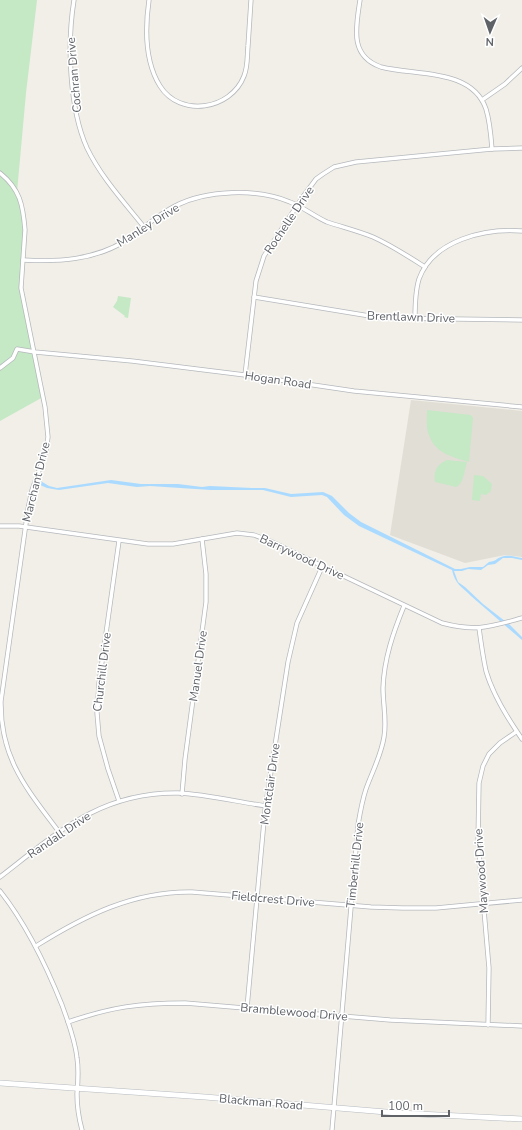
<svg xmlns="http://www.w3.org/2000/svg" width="522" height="1130" font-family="'Nunito Sans',sans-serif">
<rect width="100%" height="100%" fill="#f1efe8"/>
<polygon fill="#e1ded6" points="411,400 522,411 522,557 505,555 465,563 390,535"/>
<g fill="#c5e8c5">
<polygon points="0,0 37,0 26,93 17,192 25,221 21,280 43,397 0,421"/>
<polygon points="118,296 131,298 128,318 124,317 125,316 113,307 117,301"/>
<path d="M427,410L471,415L473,418L469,462C451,457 433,452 428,432C426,426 427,417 427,410Z"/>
<path d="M447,460L467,462C464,471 464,484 456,487L435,482C433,472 437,464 447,460Z"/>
<polygon points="474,475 483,476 492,484 491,491 486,495 481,494 480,501 472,500"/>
</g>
<path fill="#aadaff" d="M39,480L49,486L57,488L111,480L141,484H178L202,487L210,486L252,488H265L291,494L323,492L332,496L349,513L361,522L455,569H461L470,567H483L489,562C497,561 495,559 501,557C507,554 516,557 522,558V560L512,558H503L495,564L488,565L481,570L468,569L462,571H454L458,582L465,587L483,604L510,625L522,637V640L471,596C462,587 455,584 452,570L359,526L344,515L327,497L322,495L291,497L263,490H211L150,486L137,487L108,483L59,490L47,488L38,484Z"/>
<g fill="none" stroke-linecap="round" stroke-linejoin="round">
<defs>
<g id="street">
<path d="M74,0C67,43 69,108 87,148C101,177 124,202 144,227"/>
<path d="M149,0C145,28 145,62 160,86C180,118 231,110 244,76C248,66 247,56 248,46C249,30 250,15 251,0"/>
<path d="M360,0C356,27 349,56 381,67C416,76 472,68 486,109C490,122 491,136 492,149"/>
<polyline points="482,100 505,84 522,68"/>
<path d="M0,173C20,189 23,205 25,230L21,288L45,407L48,437L46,451L32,490L28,509L1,701C0,759 27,789 59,832"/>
<path d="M23,260C59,262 94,260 125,241C142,230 157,215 175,206C206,190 257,188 290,202C303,207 314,216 327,222C342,227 358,231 373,237C391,245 408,256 425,267"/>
<polyline points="254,297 382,318 522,320"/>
<path d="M415,319C415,306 415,292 419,279C433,240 485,228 522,231"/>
<polyline points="0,368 13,358 17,349 35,352 132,361 245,375 354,391 522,407"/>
<polyline points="245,375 256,281 264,256 302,198 316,179 323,174 334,167 356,162 492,149 522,148"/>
<path d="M0,526H19L148,544H173L237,533L254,535L270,541L442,623C476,632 489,627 522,618"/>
<path d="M479,628C481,643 483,657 486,671C493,695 508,719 522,739"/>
<polyline points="182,794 185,759 206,602 206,574 202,539"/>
<polyline points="119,801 108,769 99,736 97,713 99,683 119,541"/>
<path d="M0,877C57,833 100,792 178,793C205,794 238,802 266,806"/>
<path d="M0,891C27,925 46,965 62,1005C68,1022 75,1039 77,1058C79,1070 78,1081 77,1094C77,1106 79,1119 82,1130"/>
<path d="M36,946C84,916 133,891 192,892L371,907L403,908H436L522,900"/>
<polyline points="247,1008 265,810 288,662 297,623 322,567"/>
<path d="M68,1022C111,1007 140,1003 185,1003L390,1020L522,1026"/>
<polyline points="488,1025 489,968 478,841 479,783 483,766 489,754 500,743 516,732"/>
<path d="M332,1130L358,825C360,813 362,801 366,789C372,772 381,756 384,737C387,721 383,705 383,688C384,659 393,633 404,606"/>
</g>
<polyline id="secondary" points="0,1083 205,1097 398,1113 522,1119"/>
</defs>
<use href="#street" stroke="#b5b8bc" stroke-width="5"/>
<use href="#secondary" stroke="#b6babf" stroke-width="6"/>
<use href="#street" stroke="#fff" stroke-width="3.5"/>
<use href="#secondary" stroke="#fff" stroke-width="5"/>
</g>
<g text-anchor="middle" stroke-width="3" stroke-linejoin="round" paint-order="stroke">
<g font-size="12" fill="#5f6368" stroke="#fff">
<text transform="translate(74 75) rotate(-95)" y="4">Cochran Drive</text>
<text transform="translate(289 220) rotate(-56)" y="4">Rochelle Drive</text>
<text transform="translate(148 225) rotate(-32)" y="4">Manley Drive</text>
<text transform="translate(411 317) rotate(2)" y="4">Brentlawn Drive</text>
<text transform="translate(278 380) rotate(8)" y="4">Hogan Road</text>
<text transform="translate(36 482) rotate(-76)" y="4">Marchant Drive</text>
<text transform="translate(302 557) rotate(25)" y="4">Barrywood Drive</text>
<text transform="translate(198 666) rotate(-82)" y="4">Manuel Drive</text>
<text transform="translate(102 672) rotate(-83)" y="4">Churchill Drive</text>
<text transform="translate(270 784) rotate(-82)" y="4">Montclair Drive</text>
<text transform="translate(59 835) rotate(-34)" y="4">Randall Drive</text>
<text transform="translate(355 865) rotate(-84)" y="4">Timberhill Drive</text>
<text transform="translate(481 871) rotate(-94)" y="4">Maywood Drive</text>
<text transform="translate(273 899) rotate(5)" y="4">Fieldcrest Drive</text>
<text transform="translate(294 1012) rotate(5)" y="4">Bramblewood Drive</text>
<text transform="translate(261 1102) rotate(5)" y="4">Blackman Road</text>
</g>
</g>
<g transform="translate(490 32) rotate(182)" stroke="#ffffff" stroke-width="3" paint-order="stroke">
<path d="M0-3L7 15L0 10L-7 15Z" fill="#5f6368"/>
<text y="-6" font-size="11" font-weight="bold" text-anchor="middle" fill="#5f6368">N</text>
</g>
<path d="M382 1110v6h67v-6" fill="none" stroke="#5f6368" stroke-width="2"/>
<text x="388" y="1110" font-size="12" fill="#5f6368" stroke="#ffffff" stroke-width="3" paint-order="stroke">100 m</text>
</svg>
